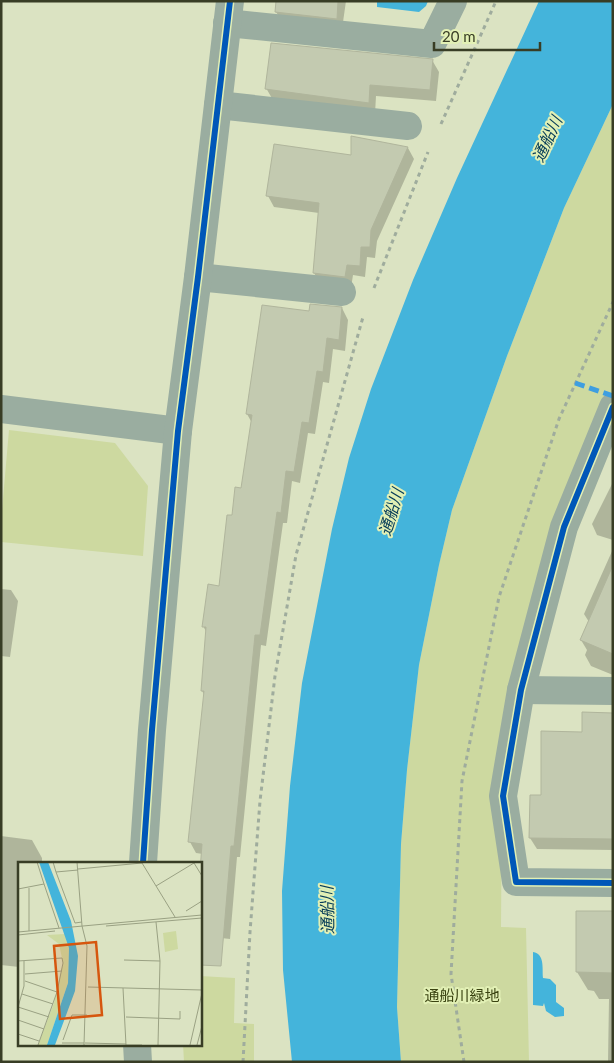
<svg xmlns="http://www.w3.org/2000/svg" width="614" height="1063" font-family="Lato,'Noto Sans JP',sans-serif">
<rect width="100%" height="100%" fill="#dbe3c2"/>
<g fill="#cdd9a0">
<polygon points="613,104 613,405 564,527 502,796 501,927 526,928 529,1062 401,1062 397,1007 401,844 407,770 419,665 439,565 452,510 507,356 564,208"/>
<polygon points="9,430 115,443 148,486 143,556 1,542 1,522"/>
<polygon points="200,976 235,978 234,1023 254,1024 254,1062 184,1062 183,1044 200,1044"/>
</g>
<g fill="#44b4db">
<polygon points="377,1 428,1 426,6 419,12 377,7"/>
<polygon points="539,1 613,1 613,104 564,208 507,356 452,510 439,565 419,665 407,770 401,844 397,1007 401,1062 292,1062 283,970 282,891 290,786 302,683 332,529 349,458 371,389 413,280 457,178"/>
<path d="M533,952C545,954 542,968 543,978L550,979L556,985V1002L564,1008V1016L555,1017L546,1011L544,1003L543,1006L533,1005Z"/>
</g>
<g fill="#0003">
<polygon points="277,1 346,1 342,29 283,23 276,12"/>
<polygon points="432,60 439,72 436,101 376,96 375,114 273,100 266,88"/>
<polygon points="353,137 408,148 414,159 377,241 375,258 367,257 365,277 353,275 351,288 320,284 314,273 319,213 274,207 268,196 352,156"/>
<polygon points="342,308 348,320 345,351 333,349 329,383 323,382 315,434 308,433 300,483 292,481 287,523 283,523 266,646 261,645 240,857 237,857 230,939 203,936 200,931 200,885 203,854 196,853 190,842 205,696 202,691 207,633 203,626 220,587 233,517 242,489 252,423 247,414 310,312"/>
<polygon points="613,482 613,540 597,535 592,524"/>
<polygon points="613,549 613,675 591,666 585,655 587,650 581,640 589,622 584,614"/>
<polygon points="1,589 11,590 18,601 10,657 1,656"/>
<polygon points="613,714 613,850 537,849 530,838 542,796 583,733"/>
<polygon points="1,836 32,840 42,858 42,863 19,863 19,967 1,965"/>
<polygon points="613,912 613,1062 608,1062 609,999 599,999 594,991 588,990 577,972"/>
</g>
<g fill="#c3cab0" stroke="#b0b59c">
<polygon points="276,1 338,1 337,19 275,12"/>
<polygon points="271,43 433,59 430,90 370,85 369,103 265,89"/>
<polygon points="351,136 408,147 371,230 370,247 361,247 360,266 347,265 345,277 313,273 319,203 266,196 274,144 351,155"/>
<polygon points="310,304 342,307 339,340 327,338 323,372 317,371 309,423 302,422 294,472 286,471 281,513 277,512 260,635 255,635 234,846 231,846 221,966 200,965 200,871 202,844 188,842 204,691 201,691 206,627 202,627 208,584 219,586 227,515 232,515 235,487 241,488 252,415 246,414 262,305 309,311"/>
<polygon points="613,565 613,654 580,640"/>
<polygon points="582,712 613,713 613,839 529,838 530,795 541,795 541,731 582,732"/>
<polygon points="576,911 613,911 613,973 576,972"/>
</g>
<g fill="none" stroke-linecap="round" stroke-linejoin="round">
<g stroke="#9fac9d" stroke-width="3" stroke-dasharray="4 4" stroke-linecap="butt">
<polyline points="441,124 496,1"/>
<polyline points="374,288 428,152"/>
<polyline points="243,1062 250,932 260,801 275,676 296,555 363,317"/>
<polyline points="464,1062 451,974 462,781 499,597 559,419 613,302"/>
</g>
<g stroke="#9aada0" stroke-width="28">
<polyline points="227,23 432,44 453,1"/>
<polyline points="218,105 408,126"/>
<polyline points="198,277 342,292"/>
<polyline points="613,407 564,527 521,690 503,796 516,882 613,883"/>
<polyline points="1,409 178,431"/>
<polyline points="521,690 613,691"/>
</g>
<g stroke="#9aada0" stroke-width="28">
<polyline points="143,863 152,730 178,431 198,277 230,1"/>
<polyline points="137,1044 138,1062"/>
</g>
<polyline stroke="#3e9ee0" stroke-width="5" stroke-dasharray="10 5" stroke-linecap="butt" points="575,383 613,396"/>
<defs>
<g id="cycleway">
<polyline points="613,407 564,527 521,690 503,796 516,882 613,883"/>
<polyline points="143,863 152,730 178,431 198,277 230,1"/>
</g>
</defs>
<use href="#cycleway" stroke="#e2f0b5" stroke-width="9"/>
<use href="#cycleway" stroke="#0057b8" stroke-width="6"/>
</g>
<g text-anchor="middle" stroke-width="4" stroke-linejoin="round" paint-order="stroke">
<g font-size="15" fill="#3a4311" stroke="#e2f0b5">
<text x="462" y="1001">通船川緑地</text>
</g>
<g font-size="16" font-style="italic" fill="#053b58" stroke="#e2f0b5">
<text transform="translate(547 139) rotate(-65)" y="6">通船川</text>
<text transform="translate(391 512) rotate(-73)" y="6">通船川</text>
<text transform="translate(327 910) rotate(-91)" y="6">通船川</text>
</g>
</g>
<g transform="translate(18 862)">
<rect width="184" height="184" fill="#dbe3c2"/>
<path d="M158,69L160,87L147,90L145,71ZM47,72L51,86L50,121L29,183H20L36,141L45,101L41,82L29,73Z" fill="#cdd9a0"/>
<path d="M21,0H30L53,59L60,94L57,129L37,183H29L50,121L51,86Z" fill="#44b4db"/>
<path fill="none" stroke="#9aa183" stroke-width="1" d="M35,0L38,10L60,8M59,0L64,64L69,84L66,183M124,1L157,55M176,1L184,14M60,7L124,1M38,10L57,61L64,60M26,22L41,66M138,24L176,1M11,26V69M0,27L26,22L19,0M168,49L184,39M138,60L142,99L140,183M88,64L184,56M0,70L184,53M0,73L37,69M106,98L142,99M0,99L44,96L45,101L39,130L20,183M7,112L44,109M7,119L39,130M70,125L184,128M105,126L108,183H124M4,132L35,142M0,145L6,124V99M0,145L31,155M108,155L162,157V149M0,158L26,167M0,172L21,179M45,178L54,153H69M44,181H66M67,181L108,182M172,183L184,131M179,183L184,164"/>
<path fill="#d6560e" fill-opacity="0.15" stroke="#d6560e" stroke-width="2.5" d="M78,80L84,153L42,157L36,84Z"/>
<rect width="184" height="184" fill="none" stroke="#383d25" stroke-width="2.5"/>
</g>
<rect width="614" height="1063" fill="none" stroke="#383d25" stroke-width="5"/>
<path d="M434 42v8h106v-8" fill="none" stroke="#383d25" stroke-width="2.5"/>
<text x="442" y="42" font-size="15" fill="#383d25" stroke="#e2f0b5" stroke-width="4" paint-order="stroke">20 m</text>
</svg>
